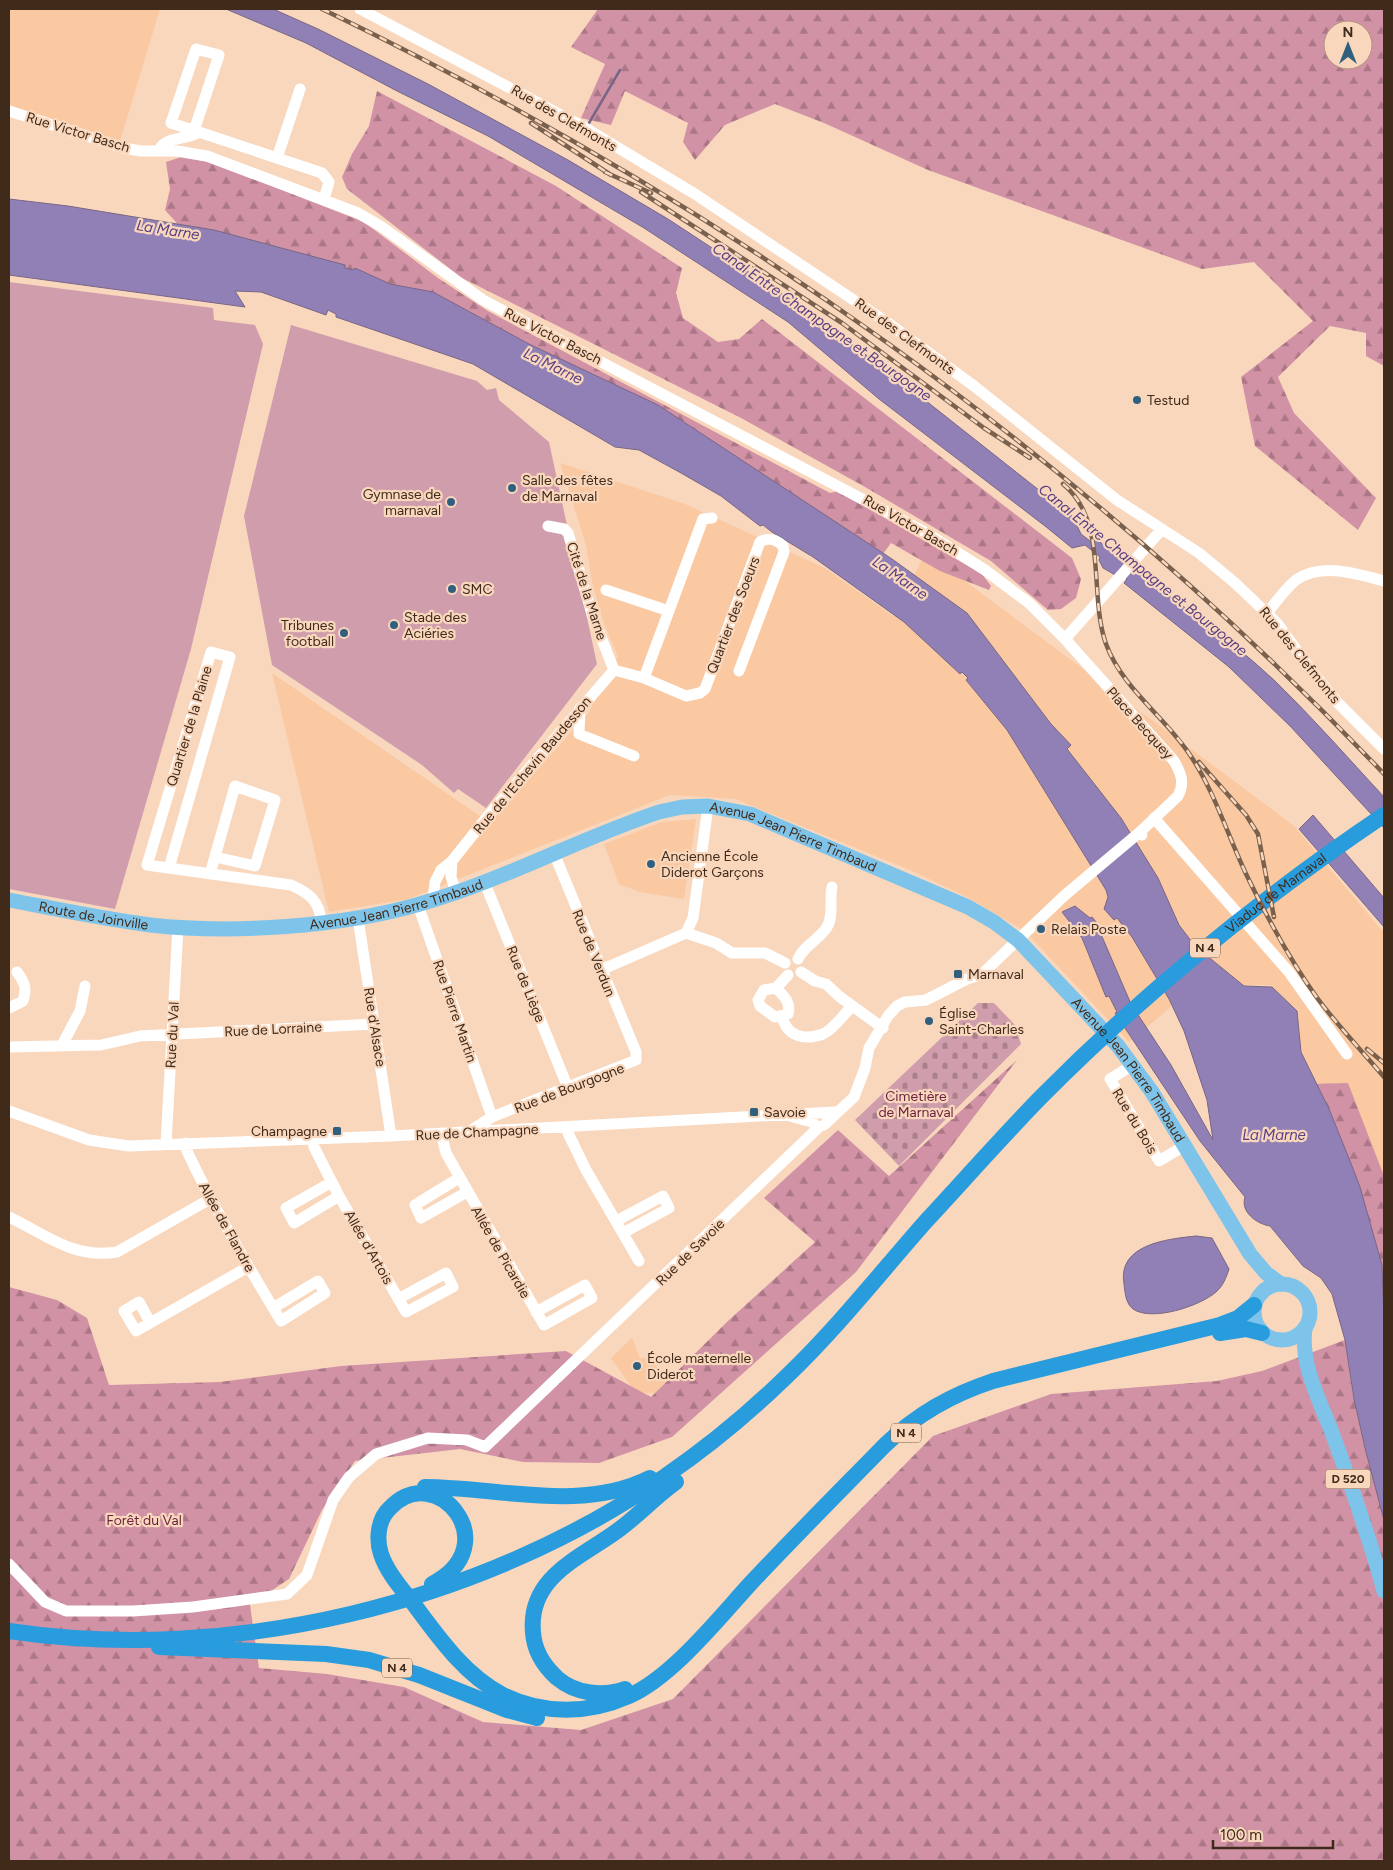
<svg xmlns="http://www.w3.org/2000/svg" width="1393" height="1870" viewBox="0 0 1393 1870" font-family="Figtree,sans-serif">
  <defs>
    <pattern id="forest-firs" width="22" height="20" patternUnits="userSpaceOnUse" patternTransform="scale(1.25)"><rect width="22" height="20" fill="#d192a5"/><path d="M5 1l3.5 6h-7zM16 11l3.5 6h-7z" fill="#ab7786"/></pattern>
    <pattern id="cemetery-stones" width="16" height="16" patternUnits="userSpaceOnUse" patternTransform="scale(1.25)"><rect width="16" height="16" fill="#d09dac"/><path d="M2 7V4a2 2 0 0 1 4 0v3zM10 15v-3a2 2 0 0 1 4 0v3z" fill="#aa808b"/></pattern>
  </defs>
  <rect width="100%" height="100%" fill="#f9d7bd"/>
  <path fill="#fac8a1" d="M9,9H160L120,141L9,105Z
    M560,463L685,504L825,568L893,616L926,552L1293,825L1384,933V1243L1329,1109L1301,1052L1297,1012L1270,985H1247L1172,1006L1129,1042L1025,931L969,898L908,869L735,799L670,795L408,899L329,912L272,673L490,823L589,712L618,657L603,621L592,582L586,545Z
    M696,819L684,899L640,892L619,884L604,844L662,822Z
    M632,1338L640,1358L649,1359L668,1378L656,1393L636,1394L611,1358Z"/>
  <path fill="#d09dac" d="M9,282L213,308L214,320L255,325L263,344L191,649L115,909L9,889Z
    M291,325L477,381L487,390L496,388L499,400L549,442L597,664L486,808L458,789L454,793L422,765L272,665L244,516Z"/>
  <path fill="url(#forest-firs)" fill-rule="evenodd" d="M598,9H1384V366L1366,356V333L1330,326L1278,377L1294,413L1376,498L1358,530L1255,446L1241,377L1313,321L1254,262L1202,269L928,170L824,123L775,104L725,125L695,160L683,142L688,123L625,91L611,125L581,118L605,64L571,47ZM1333,30H1363V60H1333Z
    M377,91L556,186L682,268L676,293L683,318L718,342L739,339L762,319L1072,558L1081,579L1076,598L1061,609L1048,610L991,561L865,487L741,418L462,278L347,189L342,177L352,154L369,126Z
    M181,157L213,163L364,222L438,278L488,311L830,493L838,491L982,574L991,586L989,590L940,571L891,543L880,558L740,466L183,230L165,210L170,189L166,162Z
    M1017,1060L856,1272L672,1437L599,1463L523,1462L460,1449L355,1461L322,1510L289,1579L250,1605L259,1668L327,1674L404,1687L483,1722L581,1730L673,1699L933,1436L1051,1394L1217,1381L1262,1371L1345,1340L1353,1395L1384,1519V1861H9V1287L57,1300L87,1318L109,1385L220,1382L341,1366L566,1351L651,1397L728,1321L815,1242L764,1198L838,1130L889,1176Z
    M1348,1083L1384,1176V1297L1314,1084Z"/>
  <path fill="url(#cemetery-stones)" d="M978,1003H994L1015,1025L1021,1044L899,1166L855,1120Z"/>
  <path fill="#9180b5" stroke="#796686" d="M226,9H273L318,29L428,84L568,160L668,219L808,311L911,389L1073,517L1081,534L1094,544V537C1152,587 1219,628 1275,681C1313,718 1348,758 1384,797V828L1291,727L1229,667L1124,583L1127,579L1120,573L1117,576L1103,568L1099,560L1100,557L1085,545L1072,548L1045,526L879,399L788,322L644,228L488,136L397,91L306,43Z
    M9,199L68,206L214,230L345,265V268L353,270L355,268L390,284L433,292L529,344L658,405L892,559L967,613L1051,724L1071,745L1067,749L1121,818L1158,878L1179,925L1195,946L1244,986L1272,987L1297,1011L1301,1052L1329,1109L1350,1161L1360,1187L1382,1265L1384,1318V1520L1366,1452L1354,1399L1345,1340L1332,1294L1321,1278L1303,1266L1270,1226C1257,1224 1240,1212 1245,1197L1200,1141L1115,1013L1117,1012L1109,996L1106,997L1082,938L1062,912L1075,906L1090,918L1092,917L1102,929L1100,932L1131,1004L1171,1065L1213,1140L1207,1100L1184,1031L1169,999L1132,937L1117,918L1114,920L1104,909L1108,897L1106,890L1007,730L966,680L968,678L962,672L960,674L904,622L813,557L772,532L763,525L760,526L721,496L681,473L639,450L615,447L473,364L336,317V314L328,310L326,315L261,292L235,291L245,307L9,275Z
    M1313,815L1384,898V927L1299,829Z
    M1196,1236L1212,1238L1229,1269C1226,1278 1223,1286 1216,1292C1200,1306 1152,1322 1133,1309C1126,1304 1125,1293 1124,1284C1117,1244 1168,1239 1196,1236Z"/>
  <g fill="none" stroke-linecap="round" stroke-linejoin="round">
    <path stroke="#796686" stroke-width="2.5" d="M589,123L620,70"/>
    <path stroke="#fff" stroke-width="11" d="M360,9L582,126L695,194L888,323L974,386L1117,500L1199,553L1235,583L1277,623L1311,670L1338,703L1384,749
      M9,111L124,148L141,151H177L207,156L358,213L382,227L483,300L925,532L985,570L1029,603L1065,639L1174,761C1181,773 1185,783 1178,796L1140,832L1142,835
      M194,131L219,55L196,49L171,123L199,132
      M159,150C167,135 186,141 199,132L322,173L329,182L324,199
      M277,158L300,89
      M548,526L564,529L568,533L592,614L614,670
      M606,590L669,611
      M1267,613C1276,602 1285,589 1296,580C1322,562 1357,574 1384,581
      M1065,639L1162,529
      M614,670L644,678L686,696L700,693L705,689L760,542C768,537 777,540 783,546L784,552L739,671
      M644,678L703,519L712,518
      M580,708L579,734L634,756
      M1154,818L1289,972L1347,1054
      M452,861L451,877L456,892
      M169,868L230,657L211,652L147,865L291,885C309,893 320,901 321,922
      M210,874L235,786L275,800L255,866L215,857
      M484,881L568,1088
      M433,900L435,882L441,870L452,861L487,817L614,670
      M418,905L492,1117
      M358,918L391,1136
      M686,933L693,918L708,806
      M798,959C804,945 819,940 827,927C834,916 829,899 832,887
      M601,970L686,933L716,943L732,953H765L785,963
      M801,972L815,981L826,984L840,997L883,1028
      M776,988C784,996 791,1002 788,1014L775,1017L760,1006L758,1000L764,990L776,988L788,975
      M9,1008L23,1001C27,988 25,983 17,972
      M782,1016C786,1036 804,1041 823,1034C834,1029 844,1014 852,1006
      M62,1045L80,1011L85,986
      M9,1047L101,1045L140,1036L374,1024
      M1133,1065L1110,1079L1159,1161L1184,1146
      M9,1111L89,1140L129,1146L391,1136L835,1112
      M793,1117L812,1122L817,1127L824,1125L854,1097L865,1068L869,1048L888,1016L897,1006L905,1002L926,1000L967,979L981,975L1065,895L1140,832
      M568,1127V1133L586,1170L639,1261
      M470,1131L492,1117L636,1060V1052L554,853
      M441,1133L446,1153L544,1325L592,1298L585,1285L536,1312
      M313,1139L314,1147L339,1196L294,1223L286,1208L332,1182
      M186,1143L187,1151C214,1209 247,1265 281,1321L325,1293L318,1281L273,1308
      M166,1144L178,927
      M459,1178L415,1205L421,1218L467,1192
      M339,1196L406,1312L453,1287L446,1273L398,1299
      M9,1217C47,1235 73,1259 117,1252L210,1199
      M616,1221L663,1196L669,1208L623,1233
      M150,1322L139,1302L124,1311L136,1331L248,1267
      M9,1564L45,1602L66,1611H133L193,1607L287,1594L307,1575L333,1500L349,1477L376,1454L428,1438L467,1440L485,1447L819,1127"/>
    <g stroke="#7ec4ea" stroke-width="15">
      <path id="s1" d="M9,900C56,909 103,919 150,925C231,934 341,927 420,904C502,881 578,839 659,812L682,807L708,806L750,814L968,907L994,922L1018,940L1118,1046L1152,1092L1250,1254L1266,1273L1281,1284"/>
      <circle cx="1282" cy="1312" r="28"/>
      <path d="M1305,1328C1300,1367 1321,1402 1334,1438C1352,1488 1370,1539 1384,1591"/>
    </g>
    <g stroke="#289cdc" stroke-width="16">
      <path d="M1220,1333L1246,1329L1262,1333"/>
      <path d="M425,1487C498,1487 580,1513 650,1478"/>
      <path d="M432,1584C508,1545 436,1459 390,1508C378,1519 376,1539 381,1554C386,1570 399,1586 410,1599C436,1634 463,1674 503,1695C543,1715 589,1714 629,1696C672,1677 718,1619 750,1584C794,1537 840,1491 885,1445C917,1414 951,1395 993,1381L1220,1325L1238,1318L1254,1305"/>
      <path id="s2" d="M9,1631C230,1664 480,1604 664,1477C708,1447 749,1413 787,1376C838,1327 881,1272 927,1220C965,1179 1002,1137 1041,1097C1146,991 1261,898 1384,815"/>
      <path d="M159,1647L326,1654L369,1660L419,1675L507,1710L537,1718"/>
      <path d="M625,1689C603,1697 576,1694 557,1678C544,1666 534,1651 533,1632C528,1577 580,1558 617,1531C638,1516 655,1497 676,1482"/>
    </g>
    <defs>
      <path id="rail" d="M322,9C719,200 1081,455 1384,774
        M531,123L611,175
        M605,172L651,193
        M641,192L842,323L984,428L1030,458
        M1063,484C1109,522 1088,593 1106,644C1123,690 1167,718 1192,758C1216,795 1229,839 1248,878C1268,919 1291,962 1318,999C1338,1026 1362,1051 1384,1077
        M1199,762L1246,815L1258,834L1274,917
        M1367,1049L1384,1063"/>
    </defs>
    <use href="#rail" stroke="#7a614d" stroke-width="4.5"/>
    <use href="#rail" stroke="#f9d7bd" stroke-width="2.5" stroke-dasharray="8" stroke-linecap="butt"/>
  </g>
  <g fill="#31607f" stroke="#f9d7bd" stroke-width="2">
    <circle cx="1137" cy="400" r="5"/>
    <circle cx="512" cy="488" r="5"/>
    <circle cx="451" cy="502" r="5"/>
    <circle cx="452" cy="589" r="5"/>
    <circle cx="394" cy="625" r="5"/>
    <circle cx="344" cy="633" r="5"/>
    <circle cx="651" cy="864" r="5"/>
    <circle cx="1041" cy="929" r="5"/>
    <rect x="953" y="969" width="10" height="10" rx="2.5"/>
    <circle cx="929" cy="1021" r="5"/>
    <rect x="749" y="1107" width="10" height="10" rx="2.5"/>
    <rect x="332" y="1126" width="10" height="10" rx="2.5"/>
    <circle cx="637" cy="1366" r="5"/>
  </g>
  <g text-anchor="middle" stroke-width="4.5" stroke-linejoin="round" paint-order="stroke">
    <g fill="#f9d7bd" stroke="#785e4a" stroke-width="1">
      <rect x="1190" y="938.5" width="30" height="19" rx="4"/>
      <rect x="891" y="1423.5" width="30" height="19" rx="4"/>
      <rect x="1325.5" y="1469.5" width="45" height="19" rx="4"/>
      <rect x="382" y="1658.5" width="30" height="19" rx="4"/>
    </g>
    <g font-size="12" font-weight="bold" fill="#402a19">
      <text x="1205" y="952">N 4</text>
      <text x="906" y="1437">N 4</text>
      <text x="1348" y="1483">D 520</text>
      <text x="397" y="1672">N 4</text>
    </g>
    <g font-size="14" fill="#402a19" stroke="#f9d7bd">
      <text transform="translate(564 118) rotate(30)" y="5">Rue des Clefmonts</text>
      <text transform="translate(78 132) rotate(17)" y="5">Rue Victor Basch</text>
      <text transform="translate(553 336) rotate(27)" y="5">Rue Victor Basch</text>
      <text transform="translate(905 336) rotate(36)" y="5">Rue des Clefmonts</text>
      <text transform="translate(911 525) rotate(30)" y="5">Rue Victor Basch</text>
      <text transform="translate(587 591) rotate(72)" y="5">Cité de la Marne</text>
      <text transform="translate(733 615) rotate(-69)" y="5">Quartier des Soeurs</text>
      <text transform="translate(1300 655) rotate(51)" y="5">Rue des Clefmonts</text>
      <text transform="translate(1140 723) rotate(48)" y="5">Place Becquey</text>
      <text transform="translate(189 726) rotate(-73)" y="5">Quartier de la Plaine</text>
      <text transform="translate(532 765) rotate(-50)" y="5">Rue de l'Echevin Baudesson</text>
      <text dy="5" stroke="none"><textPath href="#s1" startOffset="812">Avenue Jean Pierre Timbaud</textPath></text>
      <text dy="5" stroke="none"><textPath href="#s2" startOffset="1536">Viaduc de Marnaval</textPath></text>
      <text dy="5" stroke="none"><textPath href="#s1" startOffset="392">Avenue Jean Pierre Timbaud</textPath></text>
      <text dy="5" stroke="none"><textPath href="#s1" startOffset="86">Route de Joinville</textPath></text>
      <text transform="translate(594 953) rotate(68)" y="5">Rue de Verdun</text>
      <text transform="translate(526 984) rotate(68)" y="5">Rue de Liège</text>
      <text transform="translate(455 1011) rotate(71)" y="5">Rue Pierre Martin</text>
      <text transform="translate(375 1027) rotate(81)" y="5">Rue d'Alsace</text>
      <text transform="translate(273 1029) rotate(-3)" y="5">Rue de Lorraine</text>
      <text transform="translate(172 1035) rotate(-87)" y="5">Rue du Val</text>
      <text dy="5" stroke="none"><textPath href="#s1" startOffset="1232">Avenue Jean Pierre Timbaud</textPath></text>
      <text transform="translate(569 1088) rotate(-21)" y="5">Rue de Bourgogne</text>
      <text transform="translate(1135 1121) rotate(59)" y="5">Rue du Bois</text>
      <text transform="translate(477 1132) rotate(-3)" y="5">Rue de Champagne</text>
      <text transform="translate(227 1227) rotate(61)" y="5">Allée de Flandre</text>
      <text transform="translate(369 1247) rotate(60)" y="5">Allée d'Artois</text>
      <text transform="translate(501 1252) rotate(60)" y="5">Allée de Picardie</text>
      <text transform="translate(690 1252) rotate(-44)" y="5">Rue de Savoie</text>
    </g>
    <g font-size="14" fill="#402a19" stroke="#f9d7bd" text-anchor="start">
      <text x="1147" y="405">Testud</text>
      <text x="522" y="485">Salle des fêtes<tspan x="522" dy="16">de Marnaval</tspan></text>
      <text x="441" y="499" text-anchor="end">Gymnase de<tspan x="441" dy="16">marnaval</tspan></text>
      <text x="462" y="594">SMC</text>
      <text x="404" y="622">Stade des<tspan x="404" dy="16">Aciéries</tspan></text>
      <text x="334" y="630" text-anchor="end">Tribunes<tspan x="334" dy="16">football</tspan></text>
      <text x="661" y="861">Ancienne École<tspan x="661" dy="16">Diderot Garçons</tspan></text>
      <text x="1051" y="934">Relais Poste</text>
      <text x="968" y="979">Marnaval</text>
      <text x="939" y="1018">Église<tspan x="939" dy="16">Saint-Charles</tspan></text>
      <text x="764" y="1117">Savoie</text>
      <text x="327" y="1136" text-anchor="end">Champagne</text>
      <text x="647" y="1363">École maternelle<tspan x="647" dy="16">Diderot</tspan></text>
    </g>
    <g font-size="14" fill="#6a1f3e" stroke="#f9d7bd">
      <text x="916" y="1101">Cimetière<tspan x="916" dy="16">de Marnaval</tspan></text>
      <text x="144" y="1525">Forêt du Val</text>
    </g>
    <g font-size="15" font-style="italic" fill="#583e82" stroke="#f9d7bd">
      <text transform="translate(168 230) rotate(9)" y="5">La Marne</text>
      <text transform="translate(822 322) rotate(35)" y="5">Canal Entre Champagne et Bourgogne</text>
      <text transform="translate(553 366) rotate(26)" y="5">La Marne</text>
      <text transform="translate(1143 570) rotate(39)" y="5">Canal Entre Champagne et Bourgogne</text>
      <text transform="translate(900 578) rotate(35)" y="5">La Marne</text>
      <text x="1274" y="1140">La Marne</text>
    </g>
  </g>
  <rect width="1393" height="1870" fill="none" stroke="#402a19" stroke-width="20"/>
  <g transform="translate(1348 45)"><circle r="24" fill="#f9d7bd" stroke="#af927b"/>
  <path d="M0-4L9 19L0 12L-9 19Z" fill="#31607f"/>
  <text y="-8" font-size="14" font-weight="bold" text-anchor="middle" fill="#402a19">N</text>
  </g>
  <path d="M1213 1840v8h120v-8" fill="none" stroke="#402a19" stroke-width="2.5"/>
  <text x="1220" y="1840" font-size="15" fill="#402a19" stroke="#f9d7bd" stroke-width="4" paint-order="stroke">100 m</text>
</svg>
